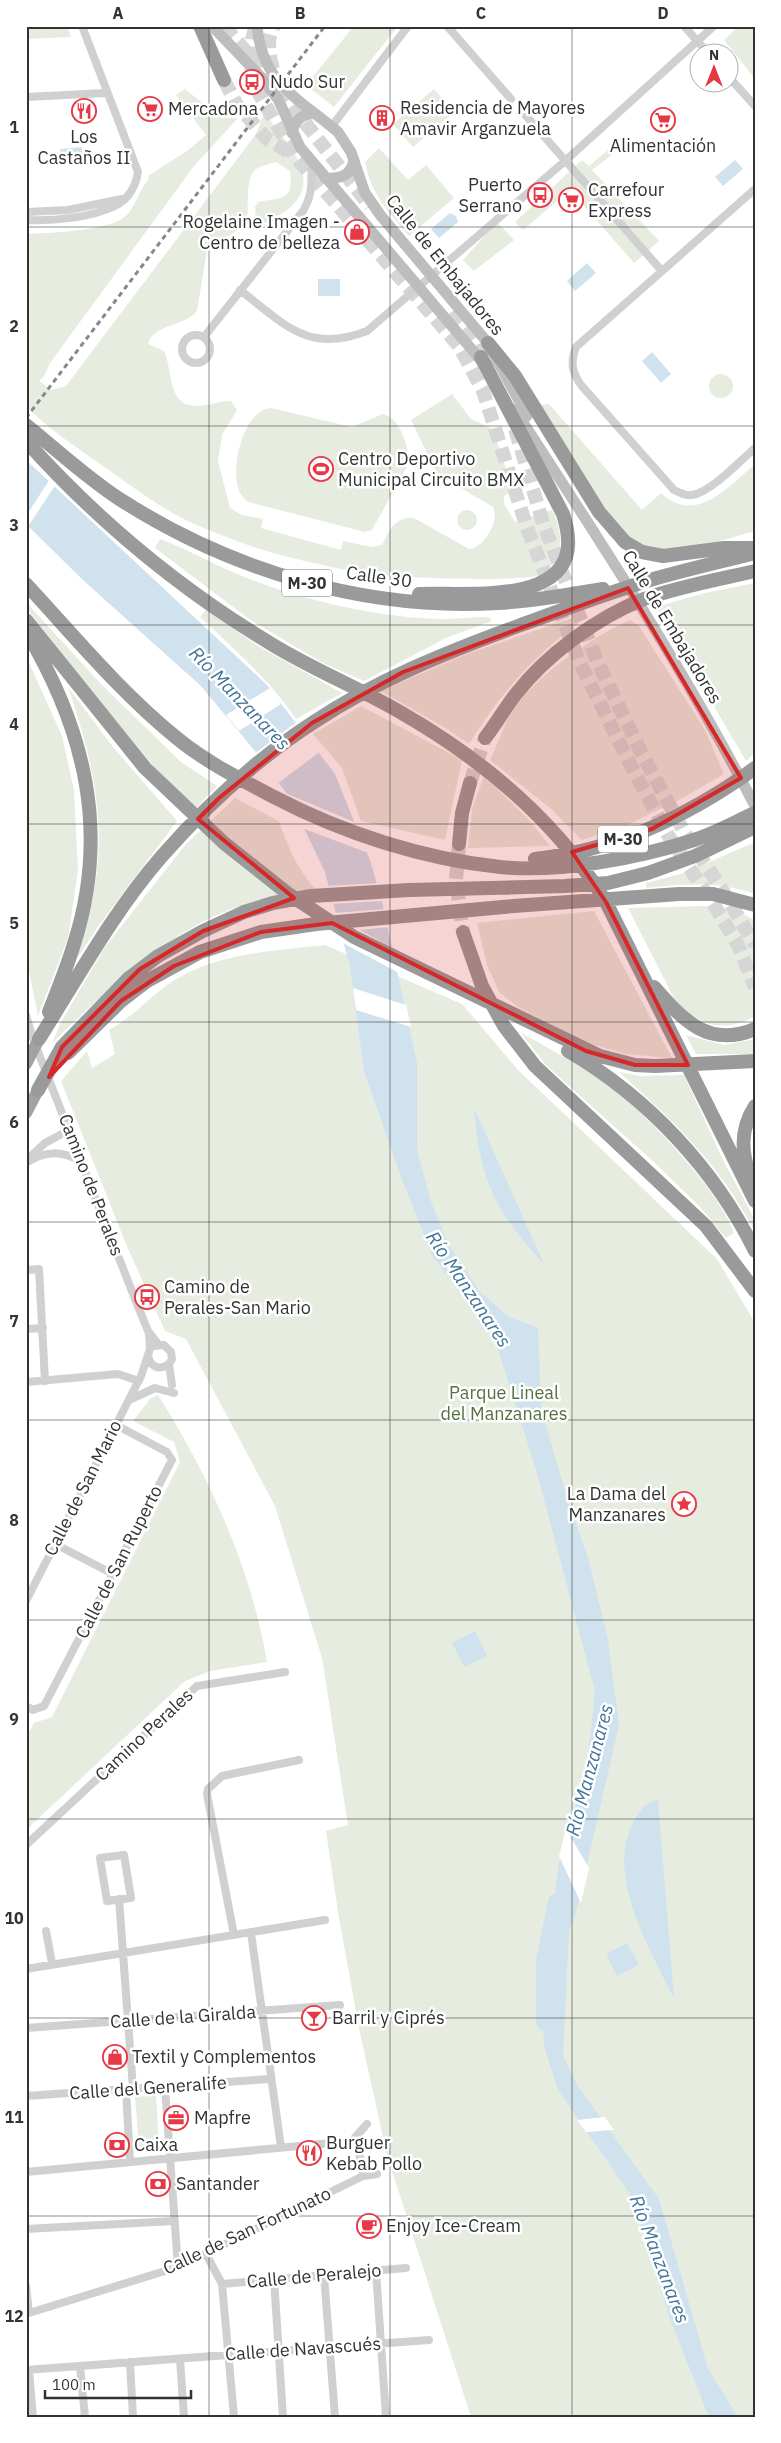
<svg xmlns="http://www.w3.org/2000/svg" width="781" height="2443" viewBox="0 0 781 2443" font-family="'IBM Plex Sans',sans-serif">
  <rect width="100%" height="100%" fill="#fff"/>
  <path fill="#e6ecdf" d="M26,26H67L71,37L26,39Z
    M354,26H398L334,107L306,85Z
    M739,26H755V79L724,40Z
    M185,89L221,118H238L194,166L50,363L44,376L39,381L51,390L66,386L256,134L264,113C300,157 333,194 260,225L256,224L255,207L258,202C280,198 294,202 290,171L276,162C269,164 259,166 254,171C245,180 249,211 247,224L228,236L208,244L197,311C186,326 153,324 148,344L164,351C173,370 167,406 196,406C208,406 219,401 231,401L237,410L222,435L218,461L230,508L242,515L263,519L261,528L341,550L343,541L371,547L382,545C390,530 395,516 414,518L469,549C484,548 500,521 493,507L437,474L411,420L452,394L471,419L493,429L513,491L504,496V504L515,522L552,510C564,532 565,561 539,575C526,582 398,578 377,575C346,571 312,563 281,555C254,548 225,537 199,526C163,511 132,486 100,464C75,446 48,429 26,406V234C48,233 106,231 123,218C136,209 138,190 149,179L148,176L187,151L206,135L176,95Z
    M434,89L454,112L413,147L393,124Z
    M379,148L408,180L426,165L454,198L409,236C388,210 372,197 365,162Z
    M608,150L613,154L592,170L659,241L634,263L570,190L523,230L515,222L582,160L589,166Z
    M497,222L514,240L474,271L463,260Z
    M709 386a12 12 0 1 1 24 0a12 12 0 1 1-24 0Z
    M549,404L642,510L661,493C696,526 729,486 755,464V531C728,538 692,552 665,551C655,551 641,548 633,541C599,512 564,444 540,405Z
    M271,408L352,427L383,414C400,418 409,447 409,463L372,530L365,532L248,502C246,500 242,496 240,493C229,470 243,410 271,408Z
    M457 520a10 10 0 1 1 20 0a10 10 0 1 1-20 0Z
    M160,539C190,550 217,567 247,578C306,601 377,617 440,619C456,619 473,617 489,617L492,621L448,637L364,681L323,663L249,619L155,548Z
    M755,583V753L746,761L656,607L705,593Z
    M26,602L100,683L181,762L217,786L197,807L165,780L92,692L26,607Z
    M206,610L258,646L342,693L296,719C270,680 234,649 200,617Z
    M584,614L586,617C534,655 503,690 469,744L447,729L381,691L464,655Z
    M630,620L639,626L705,730L724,774L679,800L627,825L582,840L550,808L490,760C496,747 501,734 507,721C528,680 588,639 630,620Z
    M26,656L62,736L74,790L78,870L68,938L38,1016L26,956Z
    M68,687L113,747L177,821L97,928L78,957L76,956C113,858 101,783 68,687Z
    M361,706L462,760L445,840L361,821L342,768L313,734Z
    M484,776L530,821L550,846L468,848L472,809Z
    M235,798L279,821C288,847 297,869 316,890C299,893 281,895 264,899C178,919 114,984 52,1043L61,1022L105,947L186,844Z
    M755,842V894C719,881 684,884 646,888V883L684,873Z
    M703,906L733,909L755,920V1016C728,1032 703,1027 679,1008L628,908Z
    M594,911L672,1058L625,1054L582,1041L518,1007L499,992L487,965L477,923Z
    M325,945L462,1004L518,1070L717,1259L755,1323V2417H471L387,2155L360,2033L339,1918L326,1831L348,1825L322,1658L275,1506L186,1339L165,1331L126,1244L61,1081L87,1051L92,1068L115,1054L109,1030C131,1018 147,1000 167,985C212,953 273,951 325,945Z
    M520,1032C550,1049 581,1066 609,1086C645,1112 720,1191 734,1233L726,1238L700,1207L657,1165L546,1065Z
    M686,1035L724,1045L755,1039V1054H696Z
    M619,1072L641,1076L684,1075L722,1158L755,1220V1232C719,1163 675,1123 619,1072Z
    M158,1395C209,1476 251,1567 267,1662L210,1671L185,1681L26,1830V1737L34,1723L52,1717L180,1462L174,1442L133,1421L150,1399Z
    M156,2095L159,2145L139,2147L135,2097Z"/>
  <path fill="#cfe2ee" d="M82,147V160L61,161L60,149Z
    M735,160L743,169L723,186L715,177Z
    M450,213L456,216L458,222L439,238L431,229Z
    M587,263L596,273L575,291L567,281Z
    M318,279H340V296H318Z
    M652,352L671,374L661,383L642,361Z
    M26,460L267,685L335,774L371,863L383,906L417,1063V1149L430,1199L447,1242L479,1291L509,1317L538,1328L541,1408L567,1498L589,1561L608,1640L619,1725L576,1912L569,1930L563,2056L577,2085L659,2199L708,2369L738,2417H709L670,2319L651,2250L630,2194L558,2090L544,2046L543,2013L558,1867L587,1767L595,1691L537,1473L496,1343L480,1315L433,1257L401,1177L364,1071L350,967L325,872L288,795L254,750L201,686L84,581L26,524Z
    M474,1108L544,1264C495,1211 480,1181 474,1108Z
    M475,1631L487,1656L464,1667L452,1643Z
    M658,1800L674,1999C650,1948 603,1874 635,1819C640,1810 648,1801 658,1800Z
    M627,1943L639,1965L617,1976L606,1954Z"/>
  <path fill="#fff" d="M50,479L56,484L27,528L26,516Z
    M270,688L281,704L239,731L226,715Z
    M298,721L321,751L277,784L254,754Z
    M283,792L359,824L371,854L302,828Z
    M380,883L385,901L331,904L326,886Z
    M387,909L390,927L360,930L394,949L399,973L341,942L333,913Z
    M353,988L406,1005L411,1027L356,1010Z
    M566,1829L589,1868L581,1903L559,1856Z
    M605,2117L614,2130L586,2132L577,2120Z"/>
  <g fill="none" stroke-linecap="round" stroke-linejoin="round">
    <path stroke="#cfe2ee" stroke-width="18" d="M545,2022V1961L557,1902"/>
    <path stroke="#d6d6d6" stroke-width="14" stroke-dasharray="14 7" stroke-linecap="butt" d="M224,26L285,97L370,206
      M256,26L252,39L250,60L254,85L294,155L459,346L483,391L526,525L579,661L630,764L668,835L714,905L738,945L755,987
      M273,69C269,54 266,40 274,26
      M224,80L237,105L267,139L294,155
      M454,310L476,338L491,367
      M515,429L543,523L597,661L642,754L683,830L728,899L755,945
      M470,783L485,738
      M459,844L456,880L463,932"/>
    <path stroke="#d0d0d0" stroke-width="8" d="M447,26L511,99
      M684,26L707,52
      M728,76L755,106
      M26,97L106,93
      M521,110L661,270
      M332,126L408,26
      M755,189L576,347C570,363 572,372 581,385L674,490C680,493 686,496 692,495C710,493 741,460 755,448
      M26,212L68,210L122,199
      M26,220C54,221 90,218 115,206C128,200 136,186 138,172L82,26
      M240,290C284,324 308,354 367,331L565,161L714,26
      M182 349a14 14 0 1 1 28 0a14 14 0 1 1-28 0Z
      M204,337L303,211C313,195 312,179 311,160
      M26,1015L33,1039L137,1304L148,1331L158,1344
      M29,1158L45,1143L69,1130
      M26,1163C46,1150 61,1151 81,1161
      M26,1270L39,1269L45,1381
      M26,1329L43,1328
      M154,1346L164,1345L171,1352L172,1359L169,1364L172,1385
      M148,1355C150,1367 159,1371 169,1364
      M26,1382L118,1374L139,1381
      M129,1400L155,1388L174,1393
      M55,1544L113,1574
      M26,1601L141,1376L150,1349L149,1333
      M26,1706L33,1710L44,1706L172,1460L167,1452L116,1425
      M26,1845L197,1686L285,1672
      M124,1855L131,1898L107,1901L100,1858Z
      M119,1899L133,2089
      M46,1931L52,1963
      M251,1933L281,2147
      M234,1935L207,1794L208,1789L222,1776L299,1760
      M26,1969L325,1920
      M26,2028L340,2005
      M165,2088L178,2267
      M126,2090L130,2162
      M26,2096L270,2079
      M26,2172L352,2141
      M363,2176L359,2152L352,2141L367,2124
      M26,2229L174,2221
      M206,2254L222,2284L234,2417
      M376,2271L386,2417
      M324,2275L335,2417
      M274,2279L283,2417
      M222,2284L406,2268
      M26,2286L29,2313L178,2267L363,2176L377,2174
      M180,2359L184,2417
      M130,2362L133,2417
      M80,2366L85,2417
      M26,2370L429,2340
      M29,2370L33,2417"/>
    <path stroke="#bdbdbd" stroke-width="11" d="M212,26L259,75L278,99L300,147L485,365
      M257,26C262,83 298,98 338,132L351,152L365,193L381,216L488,343L527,416
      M292,133C294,121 302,114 314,113
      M325,178C340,179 351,176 354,160
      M515,410C599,539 684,669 755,806"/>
    <path stroke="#a2a2a2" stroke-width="12" d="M26,1064L39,1039
      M26,1113L38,1090"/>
    <path stroke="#9a9a9a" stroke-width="14" d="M200,26L224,80
      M488,343L515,376L599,512L625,542L642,552L663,556L724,548H755
      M26,425C57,450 88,479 121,500C232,571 366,611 498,603C533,601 568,595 603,589
      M26,441C97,520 181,590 273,645C314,670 359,688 400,712C482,759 557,821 606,902L755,1201
      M26,584C75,637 122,694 178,739C206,762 242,780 274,797C343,833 423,859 500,867C559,873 638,858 694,840C715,833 735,822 755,813
      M419,594C476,592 594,608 563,514L481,357
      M26,620L145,768L224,843L287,893L354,937L600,1056L635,1065L655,1066L755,1061
      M26,631C85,730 110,832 74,944C67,967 58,989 49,1012
      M485,738C496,724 505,708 516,694C546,655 598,617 644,599C677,587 720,579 755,571
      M459,844L462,813L470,783
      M535,859C617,850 689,816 755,768
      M463,932L482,986L504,1026L535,1066L706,1226L755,1291
      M654,987C682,1019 708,1049 755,1029
      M39,1039C78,977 114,911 162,856C206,806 258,758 314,722C377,680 447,652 518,626C562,610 605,594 650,580C684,570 720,562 755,553
      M568,1051C647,1097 715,1169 755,1251
      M68,1053L121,1001L147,981L200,952L261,932L316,924L514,906L679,894H713L755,905
      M38,1090L62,1047L129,978L158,956L203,931L244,912L273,903L311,896L409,890L565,886L608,883L648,873L695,856L755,827
      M750,1176C741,1152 740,1129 755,1106"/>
    <path stroke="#888" stroke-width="3" stroke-dasharray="5 4" stroke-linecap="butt" d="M26,418L325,26"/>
  </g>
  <path fill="#d62828" fill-opacity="0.2" stroke="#d62828" stroke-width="4" stroke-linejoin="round" d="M628,588L741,778L652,829L572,852L606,902L688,1065H635L586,1051L332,923L261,932L174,966L121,1001L49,1077L62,1047L140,969L203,931L294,898L198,819L219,798L312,723L403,672Z"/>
  <path fill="none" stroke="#333" stroke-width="1" stroke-opacity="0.55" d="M209,26V2417M390,26V2417M572,26V2417M26,227H755M26,426H755M26,625H755M26,824H755M26,1022H755M26,1222H755M26,1420H755M26,1620H755M26,1819H755M26,2018H755M26,2216H755"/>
  <defs>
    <symbol id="bus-ring" viewBox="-11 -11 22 22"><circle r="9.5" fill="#fff" stroke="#e63946" stroke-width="1.5"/><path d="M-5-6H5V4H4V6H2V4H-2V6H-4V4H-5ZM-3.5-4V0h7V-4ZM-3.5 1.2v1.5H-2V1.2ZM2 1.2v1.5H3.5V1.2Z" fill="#e63946"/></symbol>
    <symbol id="supermarket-ring" viewBox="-11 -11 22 22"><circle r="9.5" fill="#fff" stroke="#e63946" stroke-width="1.5"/><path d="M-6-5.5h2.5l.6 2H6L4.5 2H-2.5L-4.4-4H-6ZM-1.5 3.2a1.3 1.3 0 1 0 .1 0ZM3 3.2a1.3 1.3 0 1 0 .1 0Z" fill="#e63946"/></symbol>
    <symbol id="restaurant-ring" viewBox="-11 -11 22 22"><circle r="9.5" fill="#fff" stroke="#e63946" stroke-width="1.5"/><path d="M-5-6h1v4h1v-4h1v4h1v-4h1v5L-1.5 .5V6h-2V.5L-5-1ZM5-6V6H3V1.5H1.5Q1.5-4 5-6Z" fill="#e63946"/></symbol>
    <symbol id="building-ring" viewBox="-11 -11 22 22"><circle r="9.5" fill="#fff" stroke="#e63946" stroke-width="1.5"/><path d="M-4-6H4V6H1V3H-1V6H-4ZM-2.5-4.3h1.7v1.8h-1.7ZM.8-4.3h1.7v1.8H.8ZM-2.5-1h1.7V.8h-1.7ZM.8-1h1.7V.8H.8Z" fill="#e63946"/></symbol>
    <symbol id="shop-ring" viewBox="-11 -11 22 22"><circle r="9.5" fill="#fff" stroke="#e63946" stroke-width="1.5"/><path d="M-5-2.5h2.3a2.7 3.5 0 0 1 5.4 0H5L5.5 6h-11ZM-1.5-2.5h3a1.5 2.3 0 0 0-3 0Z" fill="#e63946"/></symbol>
    <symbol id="stadium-ring" viewBox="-11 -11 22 22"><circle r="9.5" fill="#fff" stroke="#e63946" stroke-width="1.5"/><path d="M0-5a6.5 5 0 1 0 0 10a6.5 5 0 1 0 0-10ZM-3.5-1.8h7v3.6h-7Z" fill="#e63946"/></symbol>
    <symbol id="sight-ring" viewBox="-11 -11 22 22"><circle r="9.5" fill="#fff" stroke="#e63946" stroke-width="1.5"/><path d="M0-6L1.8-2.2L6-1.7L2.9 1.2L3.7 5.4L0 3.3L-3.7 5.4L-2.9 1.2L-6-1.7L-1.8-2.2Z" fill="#e63946"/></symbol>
    <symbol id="bar-ring" viewBox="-11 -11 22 22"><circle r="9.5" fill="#fff" stroke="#e63946" stroke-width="1.5"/><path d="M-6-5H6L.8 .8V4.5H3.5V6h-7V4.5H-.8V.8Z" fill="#e63946"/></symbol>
    <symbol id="office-ring" viewBox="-11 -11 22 22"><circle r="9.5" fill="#fff" stroke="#e63946" stroke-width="1.5"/><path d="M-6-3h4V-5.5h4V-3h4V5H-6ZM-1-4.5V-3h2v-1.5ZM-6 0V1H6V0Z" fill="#e63946"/></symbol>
    <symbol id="bank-ring" viewBox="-11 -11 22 22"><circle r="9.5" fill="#fff" stroke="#e63946" stroke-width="1.5"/><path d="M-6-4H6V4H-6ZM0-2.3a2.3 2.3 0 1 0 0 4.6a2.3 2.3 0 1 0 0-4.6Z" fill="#e63946"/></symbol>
    <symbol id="cafe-ring" viewBox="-11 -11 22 22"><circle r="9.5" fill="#fff" stroke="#e63946" stroke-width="1.5"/><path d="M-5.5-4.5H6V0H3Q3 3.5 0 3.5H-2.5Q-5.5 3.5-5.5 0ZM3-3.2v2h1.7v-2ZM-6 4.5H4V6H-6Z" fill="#e63946"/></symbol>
  </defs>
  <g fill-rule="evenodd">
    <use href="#bus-ring" x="238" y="68" width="28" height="28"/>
    <use href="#supermarket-ring" x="136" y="95" width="28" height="28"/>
    <use href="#restaurant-ring" x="70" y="97" width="28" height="28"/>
    <use href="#building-ring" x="368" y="104" width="28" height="28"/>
    <use href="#supermarket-ring" x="649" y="106" width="28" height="28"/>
    <use href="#bus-ring" x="526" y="181" width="28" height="28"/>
    <use href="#supermarket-ring" x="557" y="186" width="28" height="28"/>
    <use href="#shop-ring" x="343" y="218" width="28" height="28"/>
    <use href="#stadium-ring" x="307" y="455" width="28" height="28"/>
    <use href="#bus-ring" x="133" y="1283" width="28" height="28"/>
    <use href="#sight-ring" x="670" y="1490" width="28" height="28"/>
    <use href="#bar-ring" x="300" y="2004" width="28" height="28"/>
    <use href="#shop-ring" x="101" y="2043" width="28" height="28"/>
    <use href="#office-ring" x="162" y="2104" width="28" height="28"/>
    <use href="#bank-ring" x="103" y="2131" width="28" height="28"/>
    <use href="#restaurant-ring" x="295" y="2139" width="28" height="28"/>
    <use href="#bank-ring" x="144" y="2170" width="28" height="28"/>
    <use href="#cafe-ring" x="355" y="2212" width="28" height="28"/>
  </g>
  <g text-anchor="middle" stroke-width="5" stroke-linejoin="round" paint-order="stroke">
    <g fill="#fff" stroke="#707070" stroke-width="1">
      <rect x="282" y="569.5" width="50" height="27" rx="4"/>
      <rect x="598" y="825.5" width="50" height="27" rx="4"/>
    </g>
    <g font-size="16" font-weight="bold" fill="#333">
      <text x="307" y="589">M-30</text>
      <text x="623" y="845">M-30</text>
    </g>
    <g font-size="18" fill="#333" stroke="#fff" text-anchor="start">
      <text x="270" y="88">Nudo Sur</text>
      <text x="400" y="114">Residencia de Mayores<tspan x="400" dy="21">Amavir Arganzuela</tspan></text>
      <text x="168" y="115">Mercadona</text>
      <text x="84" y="143" text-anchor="middle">Los<tspan x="84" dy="21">Castaños II</tspan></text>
      <text x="663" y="152" text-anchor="middle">Alimentación</text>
      <text x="522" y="191" text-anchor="end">Puerto<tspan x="522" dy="21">Serrano</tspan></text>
      <text x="588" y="196">Carrefour<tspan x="588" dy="21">Express</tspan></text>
      <text x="340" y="228" text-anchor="end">Rogelaine Imagen -<tspan x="340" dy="21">Centro de belleza</tspan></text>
      <text x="338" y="465">Centro Deportivo<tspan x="338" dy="21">Municipal Circuito BMX</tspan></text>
      <text x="164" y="1293">Camino de<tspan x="164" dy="21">Perales-San Mario</tspan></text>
      <text x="666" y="1500" text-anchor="end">La Dama del<tspan x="666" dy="21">Manzanares</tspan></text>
      <text x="332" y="2024">Barril y Ciprés</text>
      <text x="132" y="2063">Textil y Complementos</text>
      <text x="194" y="2124">Mapfre</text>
      <text x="326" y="2149">Burguer<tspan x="326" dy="21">Kebab Pollo</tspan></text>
      <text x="134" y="2151">Caixa</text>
      <text x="176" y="2190">Santander</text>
      <text x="386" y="2232">Enjoy Ice-Cream</text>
    </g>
    <g font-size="18" fill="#333" stroke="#fff">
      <text transform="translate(445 265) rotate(51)" y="6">Calle de Embajadores</text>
      <text transform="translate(379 577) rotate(8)" y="6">Calle 30</text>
      <text transform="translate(672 627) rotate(59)" y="6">Calle de Embajadores</text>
      <text transform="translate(91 1185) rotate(69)" y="6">Camino de Perales</text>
      <text transform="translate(83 1488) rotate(-63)" y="6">Calle de San Mario</text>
      <text transform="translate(119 1562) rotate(-63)" y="6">Calle de San Ruperto</text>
      <text transform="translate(144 1735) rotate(-43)" y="6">Camino Perales</text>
      <text transform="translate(183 2017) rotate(-4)" y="6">Calle de la Giralda</text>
      <text transform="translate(148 2088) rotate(-4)" y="6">Calle del Generalife</text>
      <text transform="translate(247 2231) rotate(-25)" y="6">Calle de San Fortunato</text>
      <text transform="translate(314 2276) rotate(-5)" y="6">Calle de Peralejo</text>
      <text transform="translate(303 2349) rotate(-4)" y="6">Calle de Navascués</text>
    </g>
    <g font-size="18" fill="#56703f" stroke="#fff">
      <text x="504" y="1399">Parque Lineal<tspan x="504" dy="21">del Manzanares</tspan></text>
    </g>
    <g font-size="19" font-style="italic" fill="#3f7597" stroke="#fff">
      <text transform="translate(240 698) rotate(46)" y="7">Río Manzanares</text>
      <text transform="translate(469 1289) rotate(56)" y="7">Río Manzanares</text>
      <text transform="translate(589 1770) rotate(-75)" y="7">Río Manzanares</text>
      <text transform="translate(660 2259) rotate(69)" y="7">Río Manzanares</text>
    </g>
  </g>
  <rect width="781" height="2443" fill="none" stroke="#ffffff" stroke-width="55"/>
  <g transform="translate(714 68)"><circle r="24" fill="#ffffff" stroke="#adadad"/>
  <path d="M0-4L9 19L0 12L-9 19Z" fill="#e63946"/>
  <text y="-8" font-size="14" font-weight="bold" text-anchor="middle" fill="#333333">N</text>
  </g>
  <path d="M45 2390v8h146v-8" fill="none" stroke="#333333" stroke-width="2.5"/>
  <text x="52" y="2390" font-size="15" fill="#333333" stroke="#ffffff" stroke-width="4" paint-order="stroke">100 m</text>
  <rect x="28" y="28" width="726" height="2388" fill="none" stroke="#333" stroke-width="2"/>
  <g font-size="16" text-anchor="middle" font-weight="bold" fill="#333">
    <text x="118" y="19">A</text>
    <text x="300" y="19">B</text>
    <text x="481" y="19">C</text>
    <text x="663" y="19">D</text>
    <text x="14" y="133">1</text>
    <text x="14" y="332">2</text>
    <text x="14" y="531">3</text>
    <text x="14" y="730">4</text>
    <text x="14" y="929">5</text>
    <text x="14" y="1128">6</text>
    <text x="14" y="1327">7</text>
    <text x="14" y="1526">8</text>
    <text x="14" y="1725">9</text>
    <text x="14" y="1924">10</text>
    <text x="14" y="2123">11</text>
    <text x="14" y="2322">12</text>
  </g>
</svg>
